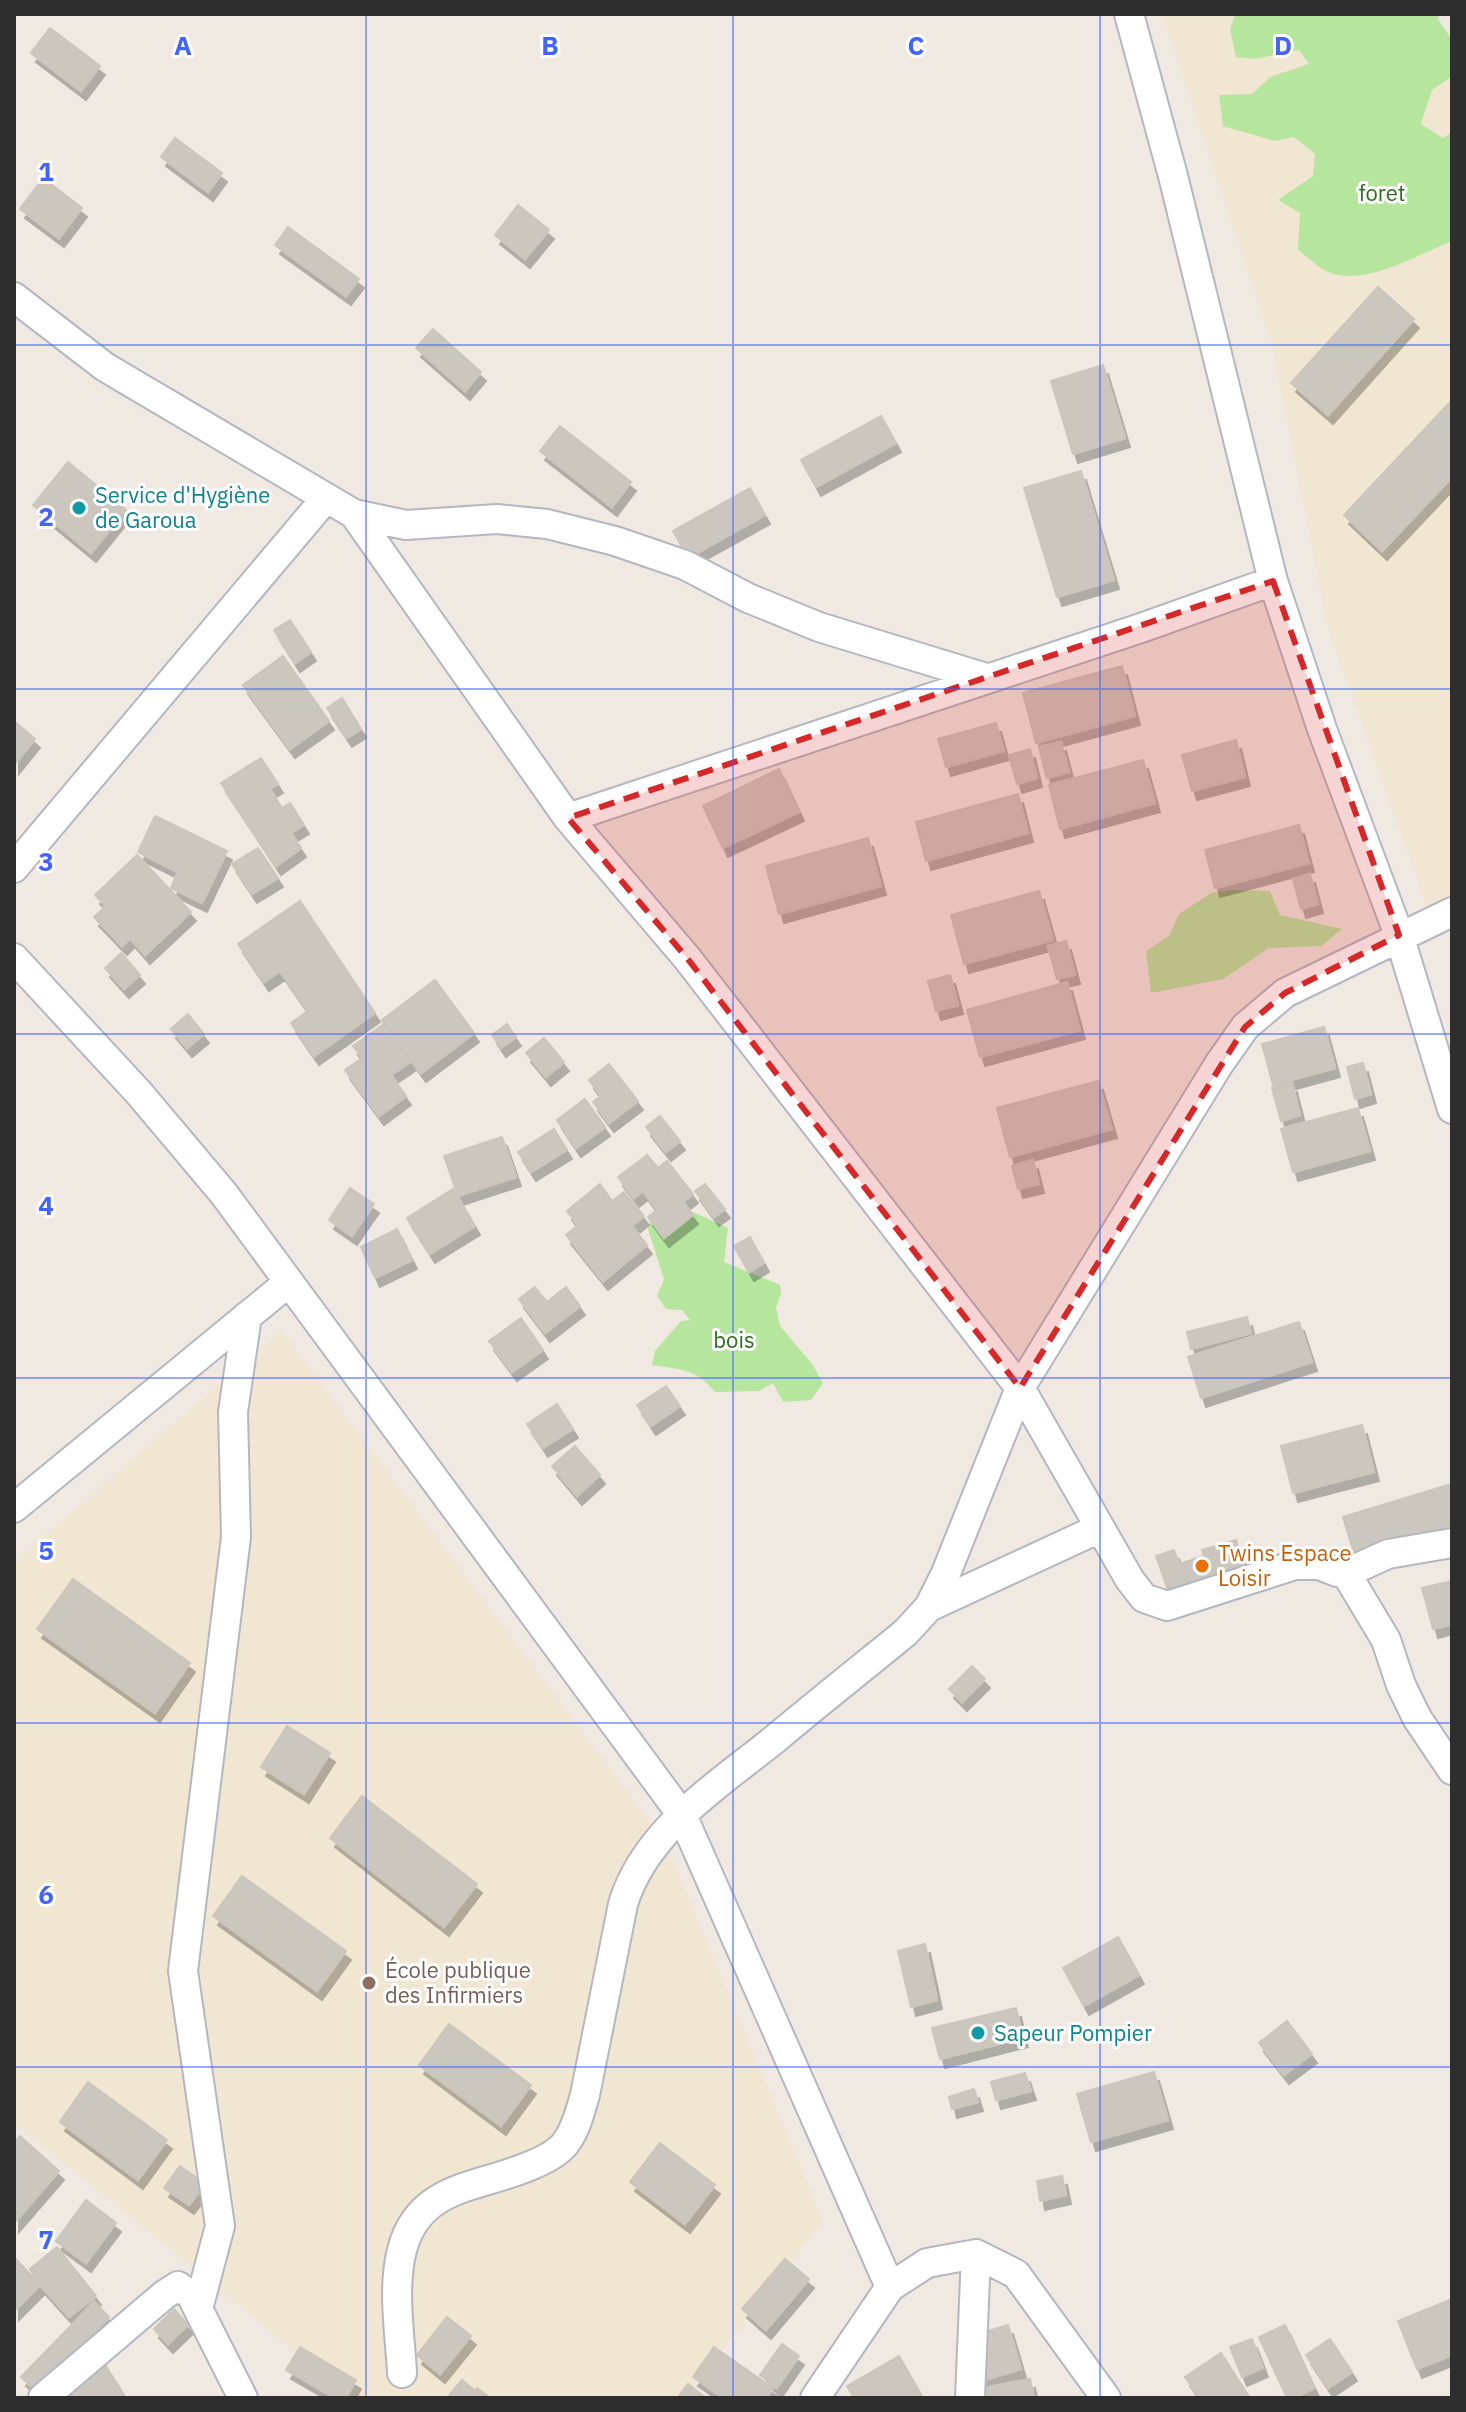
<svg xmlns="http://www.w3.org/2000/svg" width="1466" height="2412" viewBox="0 0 1466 2412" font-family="'IBM Plex Sans',sans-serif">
  <defs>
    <filter id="shadow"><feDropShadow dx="5" dy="9" stdDeviation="0" flood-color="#0004"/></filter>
  </defs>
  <rect width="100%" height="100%" fill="#efe9e1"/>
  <path fill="#f0e6d1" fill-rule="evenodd" d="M1162,14H1235L1230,30L1255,59L1299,50L1309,65L1271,77L1252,94L1219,95L1275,141L1294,137L1316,154L1314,176L1279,201L1300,213L1436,247L1452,241V400L1344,515L1383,551L1452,477V896L1427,907L1327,625L1272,344ZM1378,287L1413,319L1328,415L1292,383Z
    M1452,76V132L1444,138L1421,124L1432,90Z
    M281,1330L665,1842L823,2221L685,2398H349L209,2280L14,2123V1563Z"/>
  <path fill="#b6e59e" d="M1235,14H1440L1438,19L1452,40V76L1432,90L1421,124L1443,138L1452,132V241C1417,255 1365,287 1328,272C1318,268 1307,256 1298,250L1300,213L1278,200L1313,176L1315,154L1294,137L1275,141L1223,126L1219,95L1252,94L1270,77L1309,64L1299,50L1255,59L1236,57L1230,30Z
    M1230,890L1270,891L1280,915L1342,929L1321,946L1269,948L1223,979L1151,993L1146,951L1169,936L1179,914L1211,893Z
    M682,1207L728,1228L724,1262L780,1285L781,1294L776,1307L780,1326L812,1364L823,1383L811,1400L783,1402L773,1383L759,1391L715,1392C697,1369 679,1369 652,1365L655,1351L681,1321L690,1320L682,1310L666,1309L657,1296L664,1279L648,1229L654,1210Z"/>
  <path fill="#cbc7bf" stroke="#cbc5ba" stroke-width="2" filter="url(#shadow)" d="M50,28L100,66L81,91L31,53Z
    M175,138L222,173L208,192L161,157Z
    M43,178L82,208L59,238L20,209Z
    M518,205L549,230L525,259L495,235Z
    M288,227L359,279L346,296L275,245Z
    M1378,287L1414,319L1328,415L1291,383Z
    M433,329L481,372L465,391L416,348Z
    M1103,365L1125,438L1073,454L1051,381Z
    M1452,400V477L1382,551L1344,515Z
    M881,416L896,443L816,487L801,460Z
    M560,426L631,482L612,507L540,451Z
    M68,462L126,510L91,553L33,505Z
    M1081,471L1114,580L1057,597L1024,488Z
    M750,488L765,515L688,558L673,531Z
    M290,620L311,652L295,663L274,630Z
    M283,656L329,721L290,749L243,685Z
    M1122,666L1135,716L1036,743L1023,693Z
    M342,698L361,729L347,738L327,708Z
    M14,721L35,739L14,765Z
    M996,723L1004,751L946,767L938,739Z
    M1236,740L1245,777L1192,791L1182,755Z
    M1061,742L1069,772L1047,778L1039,747Z
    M1030,749L1037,778L1017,784L1009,755Z
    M261,758L278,784L270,789L282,808L290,803L304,825L291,833L301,848L276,866L221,783Z
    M1143,760L1155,803L1060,829L1049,785Z
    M779,769L799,812L723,848L703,806Z
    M1018,794L1028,833L926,861L916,822Z
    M155,816L227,851L202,903L171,888L178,872L138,852Z
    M1299,825L1309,863L1215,888L1205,850Z
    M868,838L881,886L779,914L766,866Z
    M258,848L278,878L252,894L232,864Z
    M137,855L191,912L145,955L130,938L122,946L94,917L106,906L95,895Z
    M1310,874L1318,904L1301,909L1293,879Z
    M1039,891L1053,940L964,964L951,915Z
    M300,901L375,1013L314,1056L291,1023L308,1011L280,971L264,982L238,944Z
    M1066,941L1075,975L1057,979L1048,946Z
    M121,953L140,975L124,989L105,968Z
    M950,975L958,1005L936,1011L928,981Z
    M435,980L474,1033L421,1073L382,1020Z
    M1067,982L1080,1030L980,1057L967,1010Z
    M188,1014L204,1034L187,1048L171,1029Z
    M384,1024L410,1062L391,1075L406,1096L379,1116L345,1070L362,1058L353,1046Z
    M507,1024L516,1037L501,1048L492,1035Z
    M1324,1027L1335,1068L1273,1085L1262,1044Z
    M544,1038L564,1062L546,1077L526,1053Z
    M1363,1063L1371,1094L1355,1099L1347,1067Z
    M609,1064L638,1101L609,1123L593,1102L601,1096L589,1080Z
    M1098,1081L1112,1129L1010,1157L997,1108Z
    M1292,1083L1300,1115L1281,1121L1272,1088Z
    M585,1099L605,1127L576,1148L557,1120Z
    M1358,1108L1370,1151L1293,1172L1281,1129Z
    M660,1116L680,1141L666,1152L646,1127Z
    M554,1129L567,1150L531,1172L518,1152Z
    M502,1137L516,1177L458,1196L444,1156Z
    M647,1155L658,1168L667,1161L693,1194L683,1202L693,1215L664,1238L648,1217L657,1210L643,1191L634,1198L618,1177Z
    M1033,1160L1039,1184L1018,1189L1012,1166Z
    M600,1184L612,1201L624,1192L644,1216L632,1226L647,1245L603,1281L566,1235L578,1225L567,1211Z
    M705,1184L725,1209L714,1217L695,1191Z
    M350,1188L374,1204L352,1236L329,1220Z
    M453,1189L475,1226L430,1254L407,1218Z
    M397,1229L412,1260L375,1278L361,1247Z
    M750,1237L764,1263L749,1272L734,1246Z
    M535,1287L547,1302L566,1287L580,1306L545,1333L519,1299Z
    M1247,1317L1251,1333L1191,1349L1187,1332Z
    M521,1318L543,1350L512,1372L489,1341Z
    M1299,1322L1312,1362L1201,1398L1188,1357Z
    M666,1386L680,1406L651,1426L637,1405Z
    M557,1404L573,1429L543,1448L527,1424Z
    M1362,1425L1374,1472L1293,1493L1281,1446Z
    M575,1446L600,1475L577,1496L552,1466Z
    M1451,1484L1452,1530L1356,1560L1343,1517Z
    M1236,1540L1245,1569L1168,1590L1156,1556L1174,1550L1179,1564L1204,1556L1202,1550Z
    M73,1579L190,1663L155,1713L37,1629Z
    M1452,1581V1624L1433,1629L1422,1588Z
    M972,1666L985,1679L962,1702L949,1689Z
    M287,1726L330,1753L304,1794L261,1767Z
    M362,1796L477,1884L444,1927L330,1838Z
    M242,1876L346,1951L317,1991L213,1916Z
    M1118,1937L1139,1975L1084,2006L1063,1968Z
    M925,1944L937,2000L911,2007L898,1951Z
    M1016,2008L1023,2038L940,2059L932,2028Z
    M1287,2021L1312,2054L1284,2075L1259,2043Z
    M449,2024L531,2085L501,2126L419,2065Z
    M1154,2072L1168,2120L1091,2142L1077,2094Z
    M1025,2073L1031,2091L996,2100L991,2082Z
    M88,2082L167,2140L138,2180L60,2122Z
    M974,2089L978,2102L952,2109L949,2097Z
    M20,2136L59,2171L14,2223V2143Z
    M660,2143L715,2185L685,2224L630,2182Z
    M180,2166L205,2184L189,2205L164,2188Z
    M1062,2176L1066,2195L1040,2201L1037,2181Z
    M86,2200L116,2223L86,2263L56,2241Z
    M57,2247L96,2296L69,2317L40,2285L30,2269Z
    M14,2257L40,2285L14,2311Z
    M785,2259L809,2279L766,2330L742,2309Z
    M1452,2299V2355L1417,2369L1398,2321Z
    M94,2302L109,2317L36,2391L21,2377Z
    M174,2309L188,2325L168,2344L154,2329Z
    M447,2317L471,2336L440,2374L417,2355Z
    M1008,2325L1021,2369L975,2383L962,2339Z
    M1285,2325L1314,2388L1294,2398H1287L1259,2337Z
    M1252,2339L1263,2368L1242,2377L1230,2347Z
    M1330,2339L1352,2372L1328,2388L1306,2355Z
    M782,2344L799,2356L777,2388L760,2375Z
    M300,2347L356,2380L346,2398H335L286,2370Z
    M714,2347L773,2388L766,2398H723L693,2377Z
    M97,2352L126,2398H61Z
    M1221,2353L1250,2398H1200L1185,2377Z
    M899,2356L923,2398H854L847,2386Z
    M1030,2379L1034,2398H976L974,2390Z
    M462,2380L475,2391L477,2388L489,2397L447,2398Z
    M688,2384L706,2398H677Z"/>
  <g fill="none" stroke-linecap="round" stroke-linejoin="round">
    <defs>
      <path id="street" d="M1129,14L1173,176L1273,581L1322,729L1399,935L1452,1109
        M14,297L105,367L354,514L406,525L497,519L547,524L615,541L685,565L748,598L819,627L986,678
        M354,514L568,818L687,958L1020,1388L1130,1580L1144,1598L1167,1606L1295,1565H1319L1337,1572L1355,1569L1388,1554L1452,1543
        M568,818L1141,628L1273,581
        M14,868L326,498
        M14,958L139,1093L224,1194L682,1815L890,2287
        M14,1508L289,1282
        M1344,1570L1386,1640L1401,1685L1417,1718L1452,1770
        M929,1607L1100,1528
        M198,2309L220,2226L183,1971L236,1537L233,1412L247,1316
        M402,2373C400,2334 392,2289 402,2250C419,2184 480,2188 532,2165C544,2160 560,2152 567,2141C577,2127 580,2111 585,2095L623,1904C645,1831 718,1785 775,1739C818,1703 862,1668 905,1633L929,1607L946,1573L1020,1388L1219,1064L1245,1027L1285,993L1452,912
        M43,2398L164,2295L178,2286L191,2295L243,2398
        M815,2398L890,2287L927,2263L976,2254L1016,2274L1106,2398
        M970,2398L976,2254"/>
    </defs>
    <use href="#street" stroke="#b4b7c1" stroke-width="32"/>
    <use href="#street" stroke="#fff" stroke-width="28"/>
  </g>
  <path fill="#d62828" fill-opacity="0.2" stroke="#d62828" stroke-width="6" stroke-dasharray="16 10" stroke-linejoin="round" d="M1273,581L1399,935L1285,993L1245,1027L1020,1388L687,958L568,818Z"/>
  <path fill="none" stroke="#4264fb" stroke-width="2" stroke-opacity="0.55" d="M366,14V2398M733,14V2398M1100,14V2398M14,345H1452M14,689H1452M14,1034H1452M14,1378H1452M14,1723H1452M14,2067H1452"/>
  <g fill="#0f9aa8" stroke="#fff" stroke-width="3">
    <circle cx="79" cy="508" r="8"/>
    <circle cx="978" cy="2033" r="8"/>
  </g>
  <circle fill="#e8710a" stroke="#fff" stroke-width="3" cx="1202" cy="1566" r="8"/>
  <circle fill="#8d6e63" stroke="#fff" stroke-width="3" cx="369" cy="1983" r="8"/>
  <g text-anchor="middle" stroke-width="6" stroke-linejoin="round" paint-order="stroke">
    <g font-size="22" fill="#2c6e1b" stroke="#fff">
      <text x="1382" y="201">foret</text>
      <text x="734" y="1348">bois</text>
    </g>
    <g font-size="22" fill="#0d838f" stroke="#fff" text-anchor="start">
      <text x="95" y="503">Service d'Hygiène<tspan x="95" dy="25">de Garoua</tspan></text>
      <text x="994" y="2041">Sapeur Pompier</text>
    </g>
    <g font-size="22" fill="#c56008" stroke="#fff" text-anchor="start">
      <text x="1218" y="1561">Twins Espace<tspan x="1218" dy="25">Loisir</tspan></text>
    </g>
    <g font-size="22" fill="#785e54" stroke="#fff" text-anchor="start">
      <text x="385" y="1978">École publique<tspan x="385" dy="25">des Infirmiers</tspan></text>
    </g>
  </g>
  <g font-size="26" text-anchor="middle" font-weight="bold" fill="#4264fb" stroke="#fff" stroke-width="6" stroke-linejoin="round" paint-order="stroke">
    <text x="183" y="55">A</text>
    <text x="550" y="55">B</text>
    <text x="916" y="55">C</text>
    <text x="1283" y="55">D</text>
    <text x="46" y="181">1</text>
    <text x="46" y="526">2</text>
    <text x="46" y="871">3</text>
    <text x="46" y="1215">4</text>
    <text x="46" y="1560">5</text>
    <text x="46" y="1904">6</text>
    <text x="46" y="2249">7</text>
  </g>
  <rect width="1466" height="2412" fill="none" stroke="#2e2e2e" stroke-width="32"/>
</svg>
